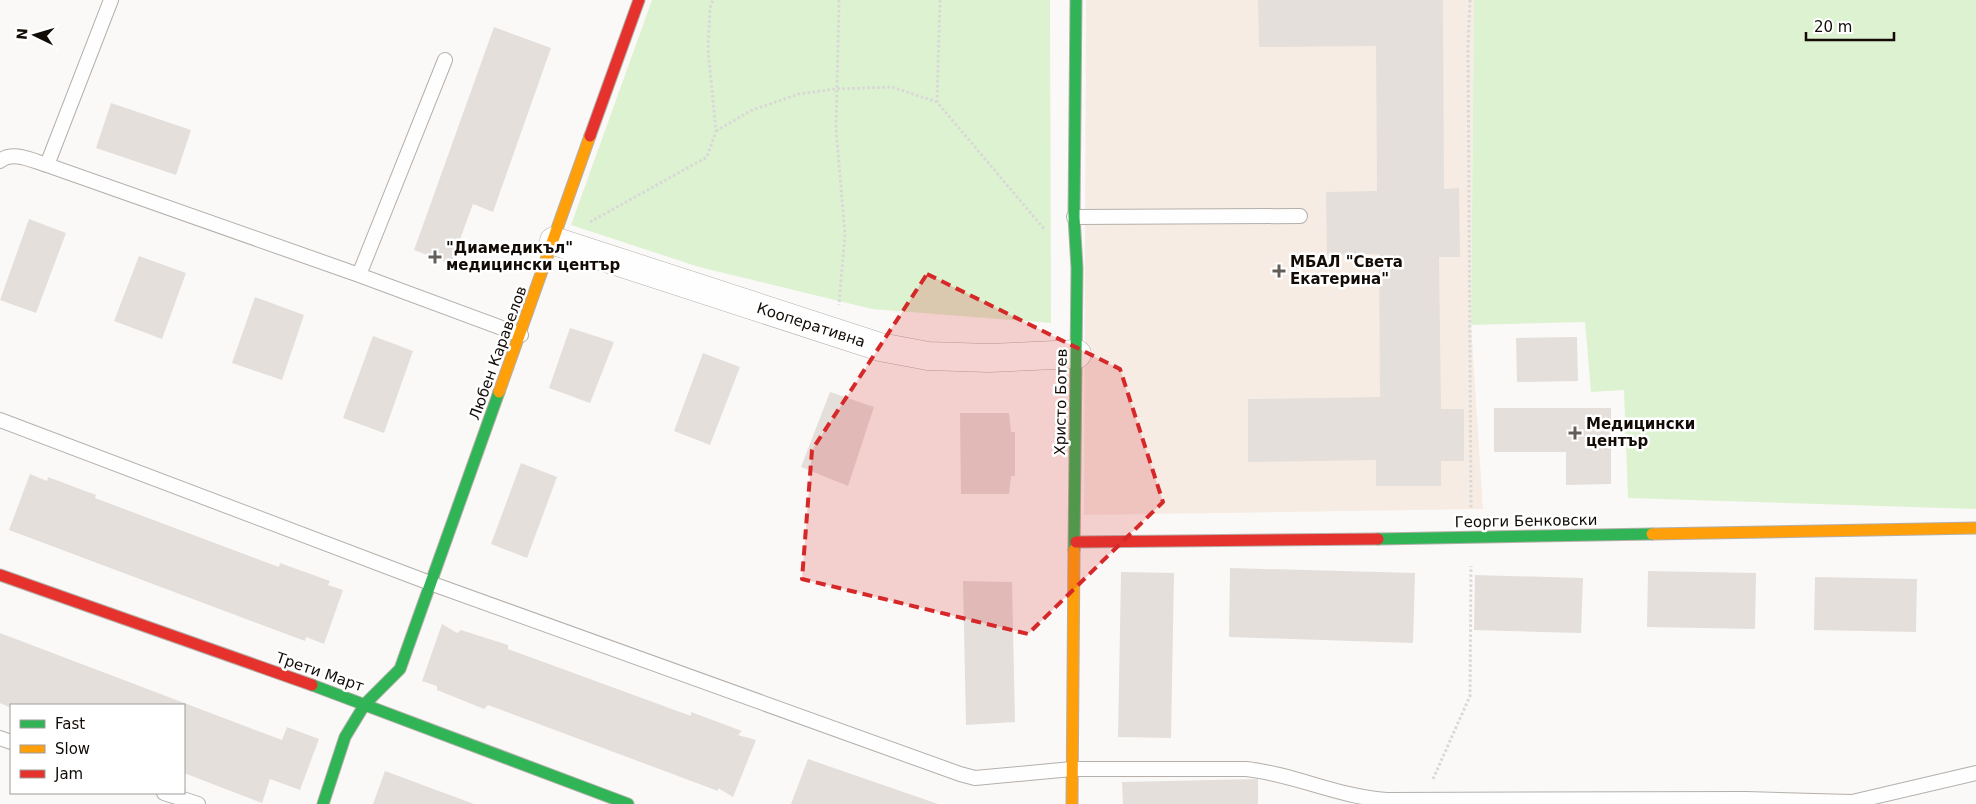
<svg xmlns="http://www.w3.org/2000/svg" width="1976" height="804" viewBox="0 0 1976 804" font-family="'DejaVu Sans',sans-serif">
  <rect width="100%" height="100%" fill="#fbf9f7"/>
  <path fill="#f6ece4" d="M1086,0H1474L1471,325L1483,509L1084,515Z"/>
  <path fill="#ddf2d1" d="M652,0H1050L1051,323L872,309L699,267L571,225Z
    M1474,0H1976V509L1628,498L1624,390L1591,392L1585,322L1471,325Z"/>
  <path fill="#e4dfdb" d="M1258,0H1443L1444,189L1459,188L1460,257H1439L1441,409H1464V461H1441V486H1376V460L1248,462V399L1380,397L1379,254L1327,255L1326,192L1377,191L1376,46L1259,47Z
    M494,27L551,48L493,212L473,204L451,264L414,250Z
    M111,103L191,130L176,175L96,148Z
    M29,219L66,233L36,313L0,300Z
    M139,256L186,273L162,339L114,321Z
    M255,297L304,315L282,380L232,363Z
    M570,328L614,342L590,403L549,388Z
    M373,336L413,351L384,433L343,418Z
    M1577,337L1578,381L1517,382L1516,338Z
    M703,353L740,367L710,445L674,431Z
    M830,392L874,407L848,486L801,467Z
    M1494,408H1611V484L1566,485V452H1494Z
    M960,413H1009L1011,432H1015V476H1011L1009,494H961Z
    M521,463L557,477L527,558L491,544Z
    M30,474L47,481L48,477L96,495L95,498L279,567L280,563L330,581L328,585L343,590L324,644L306,637L305,641L9,530Z
    M1230,568L1415,573L1413,643L1229,637Z
    M1648,571L1756,573L1755,629L1647,627Z
    M1121,572L1174,573L1171,738L1118,737Z
    M1475,575L1583,578L1581,633L1474,630Z
    M1815,577L1917,579L1916,632L1814,630Z
    M963,581L1012,582L1015,722L966,725Z
    M442,624L457,633L461,630L508,645V649L691,716V712L742,731L738,735L756,740L733,797L718,788V791L488,705L484,709L437,690V686L422,681Z
    M0,633L282,740L287,727L319,739L300,790L270,779L262,803L184,773V705H11V708L0,703Z
    M808,759L938,804H791Z
    M385,771L474,804H373Z
    M1258,779V804H1123L1122,782Z"/>
  <g fill="none" stroke-linecap="round" stroke-linejoin="round">
    <defs>
      <path id="lane" d="M0,161C13,150 33,161 47,165L359,275L521,335
        M47,165L111,0
        M1074,217L1300,216
        M359,275L445,60
        M0,420L430,583L960,774L975,778L1072,769H1246C1294,774 1338,797 1387,800L1746,799L1852,802L1976,773
        M0,738L11,742
        M164,793L198,804"/>
      <path id="street" d="M554,241L880,347L928,356L989,358L1077,354"/>
      <path id="fast" d="M1378,539L1652,534
        M1074,550L1077,268L1074,217L1076,0
        M312,685L628,804
        M323,804L345,737L365,704L400,669L499,392"/>
      <path id="slow" d="M499,392L590,136
        M1652,534L1976,528
        M1072,804L1074,550"/>
      <path id="jam" d="M590,136L639,0
        M1076,542L1378,539
        M0,575L312,685"/>
    </defs>
    <use href="#lane" stroke="#b4afab" stroke-width="16"/>
    <use href="#street" stroke="#b4afab" stroke-width="29"/>
    <use href="#fast" stroke="#b4afab" stroke-width="13"/>
    <use href="#slow" stroke="#b4afab" stroke-width="13"/>
    <use href="#jam" stroke="#b4afab" stroke-width="13"/>
    <path stroke="#d9d8d7" stroke-width="3" stroke-dasharray="2.5 2.5" stroke-linecap="butt" d="M839,0L836,129L845,234L839,305
      M940,0L937,102L1045,230
      M1470,0L1468,46L1471,509
      M716,131L752,110L799,94L835,89L892,87L937,102
      M590,222L707,157L716,131L708,50L710,8L713,0
      M1433,779L1470,696L1471,566"/>
    <use href="#lane" stroke="#fefefe" stroke-width="14"/>
    <use href="#street" stroke="#fefefe" stroke-width="28"/>
    <use href="#fast" stroke="#30b455" stroke-width="11"/>
    <use href="#slow" stroke="#ff9f0a" stroke-width="11"/>
    <use href="#jam" stroke="#e5322d" stroke-width="11"/>
  </g>
  <path fill="#d62828" fill-opacity="0.2" stroke="#d62828" stroke-width="4" stroke-dasharray="10 6" stroke-linejoin="round" d="M927,274L1120,369L1163,502L1028,634L802,579L812,450Z"/>
  <g fill="#645e5a" stroke="#fff" stroke-width="2">
    <path d="M432.5 249.5h5v5h5v5h-5v5h-5v-5h-5v-5h5z"/>
    <path d="M1276.5 263.5h5v5h5v5h-5v5h-5v-5h-5v-5h5z"/>
    <path d="M1572.5 425.5h5v5h5v5h-5v5h-5v-5h-5v-5h5z"/>
  </g>
  <g text-anchor="middle" stroke-width="5" stroke-linejoin="round" paint-order="stroke">
    <g font-size="15" font-weight="bold" fill="#120b06" stroke="#fff" text-anchor="start">
      <text x="446" y="253">"Диамедикъл"<tspan x="446" dy="17">медицински център</tspan></text>
      <text x="1290" y="267">МБАЛ "Света<tspan x="1290" dy="17">Екатерина"</tspan></text>
      <text x="1586" y="429">Медицински<tspan x="1586" dy="17">център</tspan></text>
    </g>
    <g font-size="15" fill="#120b06" stroke="#fff">
      <text transform="translate(811 325) rotate(18)" y="5">Кооперативна</text>
      <text transform="translate(498 353) rotate(-70)" y="5">Любен Каравелов</text>
      <text transform="translate(1061 402) rotate(-89)" y="5">Христо Ботев</text>
      <text transform="translate(1526 521) rotate(-1)" y="5">Георги Бенковски</text>
      <text transform="translate(320 672) rotate(19)" y="5">Трети Март</text>
    </g>
  </g>
  <rect x="10" y="704" width="175" height="90" fill="#ffffff" stroke="#a09d9b"/>
  <rect x="20" y="720" width="25" height="8" fill="#30b455" stroke="#a09d9b"/>
  <text x="55" y="729" font-size="15" fill="#120b06">Fast</text>
  <rect x="20" y="745" width="25" height="8" fill="#ff9f0a" stroke="#a09d9b"/>
  <text x="55" y="754" font-size="15" fill="#120b06">Slow</text>
  <rect x="20" y="770" width="25" height="8" fill="#e5322d" stroke="#a09d9b"/>
  <text x="55" y="779" font-size="15" fill="#120b06">Jam</text>
  <g transform="translate(35 35) rotate(275)" stroke="#ffffff" stroke-width="4" paint-order="stroke">
  <path d="M0-4L9 19L0 12L-9 19Z" fill="#120b06"/>
  <text y="-8" font-size="14" font-weight="bold" text-anchor="middle" fill="#120b06">N</text>
  </g>
  <path d="M1806 32v8h88v-8" fill="none" stroke="#120b06" stroke-width="2.5"/>
  <text x="1814" y="32" font-size="15" fill="#120b06" stroke="#ffffff" stroke-width="4" paint-order="stroke">20 m</text>
</svg>
